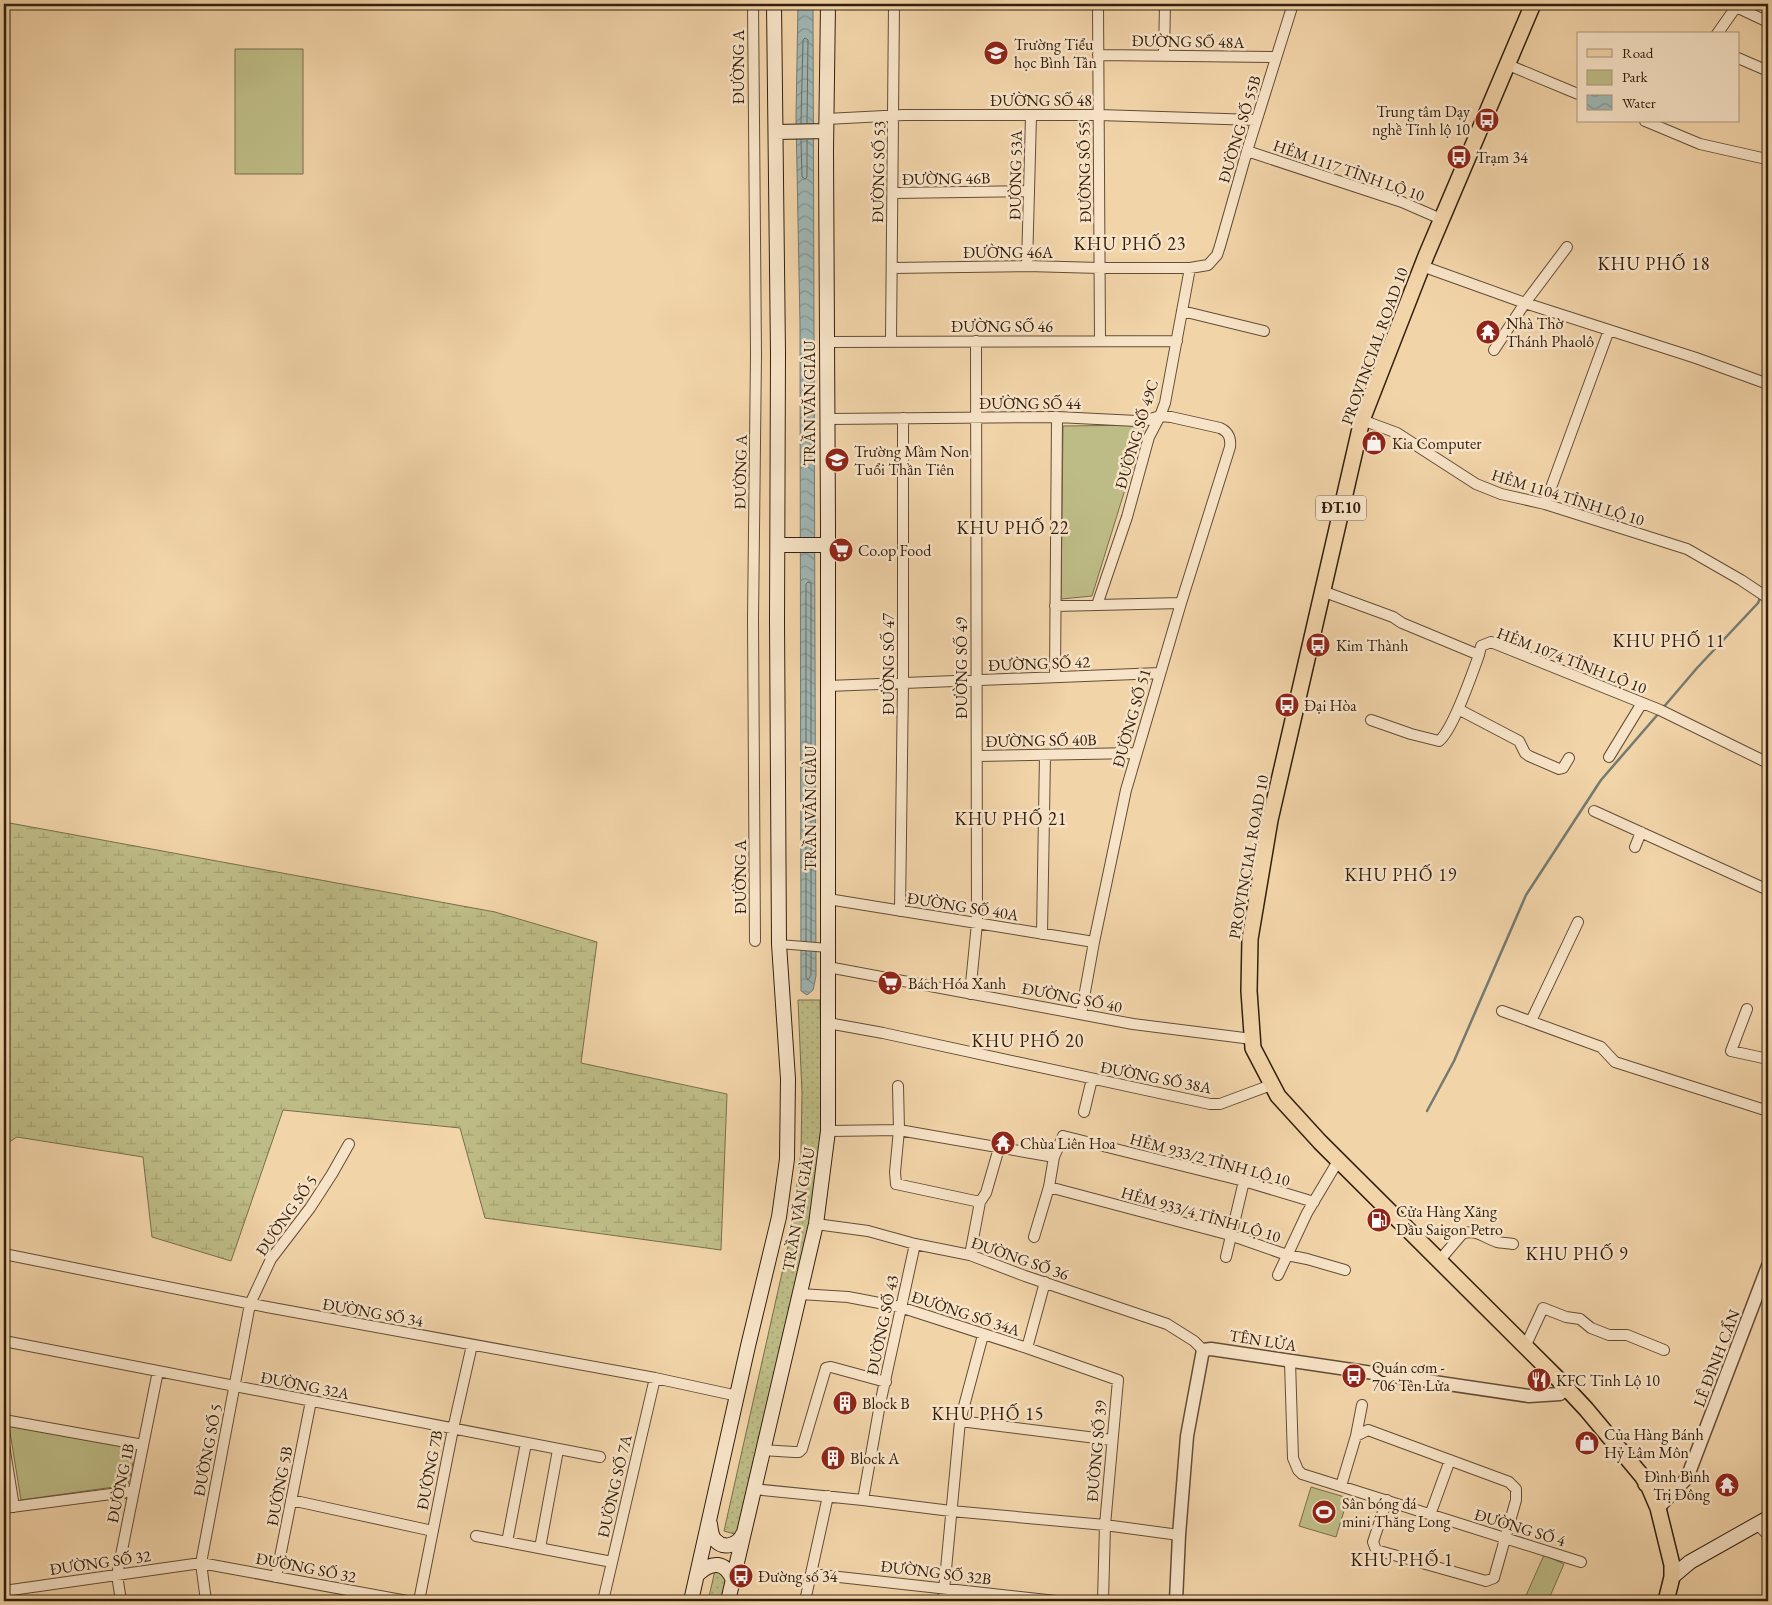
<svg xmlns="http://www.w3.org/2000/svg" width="1772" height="1605" viewBox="0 0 1772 1605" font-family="'EB Garamond',serif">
  <defs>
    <pattern id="grass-dots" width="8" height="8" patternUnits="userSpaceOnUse" patternTransform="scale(1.25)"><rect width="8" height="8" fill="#bebc86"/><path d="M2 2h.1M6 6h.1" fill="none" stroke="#a4a172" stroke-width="1.8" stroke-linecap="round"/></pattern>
    <pattern id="wetland-marsh" width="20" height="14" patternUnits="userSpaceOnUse" patternTransform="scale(1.25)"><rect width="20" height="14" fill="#bebc86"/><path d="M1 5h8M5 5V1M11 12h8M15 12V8" fill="none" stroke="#a4a172"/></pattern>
    <pattern id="water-waves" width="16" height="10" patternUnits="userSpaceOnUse" patternTransform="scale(1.25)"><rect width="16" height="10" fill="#9fb6b3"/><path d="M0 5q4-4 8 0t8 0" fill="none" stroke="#829490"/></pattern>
  </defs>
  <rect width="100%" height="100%" fill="#f2d4a9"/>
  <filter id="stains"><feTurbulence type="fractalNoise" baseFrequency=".004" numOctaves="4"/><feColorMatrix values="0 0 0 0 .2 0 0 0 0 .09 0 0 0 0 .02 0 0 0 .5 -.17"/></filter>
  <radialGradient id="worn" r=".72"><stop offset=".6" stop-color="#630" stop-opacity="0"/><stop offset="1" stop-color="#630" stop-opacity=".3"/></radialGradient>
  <path fill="url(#grass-dots)" stroke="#786e4a" d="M798,1000H820L822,1098L819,1164L811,1229L738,1535L724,1531L791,1233L801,1152L802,1093Z
    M716,1566L730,1568L722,1601H708Z"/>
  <path fill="url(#wetland-marsh)" stroke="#786e4a" d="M4,822L495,912L597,942L581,1063L727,1094L721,1250L485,1218L460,1128L283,1110L231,1261L152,1237L143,1157L17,1137L4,1145Z"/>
  <path fill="#bebc86" stroke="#786e4a" d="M235,49H303V174H235Z
    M1145,425L1092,596L1061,599L1063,426Z
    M9,1426L136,1449L128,1485L21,1500Z
    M1311,1487L1348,1498L1336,1537L1299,1526Z
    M1544,1555L1564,1564L1548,1601H1526L1524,1600Z"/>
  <path fill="url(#water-waves)" stroke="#747a71" d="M798,4H813L816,976L813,990L807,995L801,991L800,324L796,117Z"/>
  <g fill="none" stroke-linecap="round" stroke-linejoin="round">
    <path stroke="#696b61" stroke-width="1" d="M801,123L803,40L805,38L808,40L807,123
      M801,140L802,177L805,179L807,177V140
      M806,941V584L808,582L811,583V942
      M806,951V977L808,980L811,975V952"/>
    <path stroke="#747a71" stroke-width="2.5" d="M1763,591L1768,579
      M1662,709L1697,668L1758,603L1761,596
      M1427,1111L1454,1061L1526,895L1601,780L1659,713"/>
    <defs>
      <path id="pedestrian" d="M779,944L828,948"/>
      <path id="minor" d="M753,4L756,354L753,620L755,941
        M1098,4L1100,341
        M1730,4L1768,22
        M1717,34L1736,7
        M1098,55L1276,57
        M1164,55L1165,4
        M1738,58L1768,71
        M1506,64L1578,94
        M826,119L904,115H1099L1256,120
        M1645,121L1700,144L1762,158
        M1247,151L1402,202L1441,219
        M893,193L1029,191
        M1027,266L1031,116
        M1422,266L1525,303L1696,358L1768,384
        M892,268L1027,266L1100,268H1190L1208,265L1217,255L1220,246L1247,151L1293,4
        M1182,311L1264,331
        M891,341L894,4
        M827,342L1177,341
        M1494,350L1525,303L1567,247
        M827,419L1057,417L1137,421L1147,420L1160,416L1171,417L1220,428C1229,432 1231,438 1230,447L1181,603L1126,790L1094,942L1081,1014
        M1362,420L1397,433L1476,484L1501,494L1545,504L1687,549L1741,580L1768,598
        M1545,504L1609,330
        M1322,591L1393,617L1402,623L1479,655L1481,646L1491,642L1660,710L1768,763
        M1097,605L1127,517L1149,437L1160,416L1165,403L1190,268
        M1055,606L1181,603
        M1055,677L1057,417
        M828,686L1160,673
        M1458,709L1519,741L1525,753L1529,756L1559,769L1563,768L1569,758
        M1371,720L1411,734L1439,741C1453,730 1472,674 1479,655
        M977,756L1136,753
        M1609,757L1642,703
        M1594,811L1768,890
        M1635,847L1641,832
        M828,899L1094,942
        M900,911L903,683V418
        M1042,934L1045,755
        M828,967L1133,1024L1252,1039
        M970,994L977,923L976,341
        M1747,1009L1731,1051L1768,1059
        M1502,1011L1601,1047L1615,1062L1768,1111
        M1531,1021L1578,922
        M828,1023L883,1033L1210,1104H1220L1271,1085
        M898,1086L899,1130L895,1172L896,1184L980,1202
        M1084,1112L1092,1079
        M828,1131L899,1130L1054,1157
        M1049,1187L1230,1235L1287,1255L1307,1259L1345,1270
        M816,1224L868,1231L915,1244L970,1255L1025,1276L1167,1324L1194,1341L1203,1350
        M1034,1237L1049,1187L1054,1157L1063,1136L1244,1181L1314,1202
        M4,1254L267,1307L655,1378L738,1396
        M970,1255L980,1202L986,1193L999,1148
        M1226,1257L1244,1181
        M1439,1261L1462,1234C1474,1228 1485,1238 1497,1242C1502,1243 1508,1243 1513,1244
        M1278,1275L1307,1213L1338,1161
        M800,1294L848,1297L900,1307L1027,1348L1118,1380L1105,1525L1103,1601
        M4,1341L600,1457
        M1525,1347L1543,1308L1566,1317L1580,1319L1591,1328L1609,1335H1627L1664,1350
        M1027,1348L1045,1282
        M1290,1362L1293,1458L1298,1470L1302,1474L1581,1562
        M4,1420L143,1445
        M960,1421L1112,1440
        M1356,1436L1362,1405
        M4,1445L14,1507
        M762,1450L794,1452H799L802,1449L826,1368L831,1367L886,1382
        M1341,1486L1356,1436L1368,1430L1509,1482L1516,1489V1500L1494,1578L1486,1581L1376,1550L1373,1542L1387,1500
        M753,1489L863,1500L951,1511L1105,1525L1179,1535
        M291,1500L433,1531
        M863,1500L880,1404L915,1244
        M4,1508L134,1491
        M1430,1515L1450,1460
        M1757,1524L1768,1535
        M476,1536L612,1562
        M507,1542L526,1443
        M540,1548L558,1450
        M812,1574L1056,1601
        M276,1577L311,1401
        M4,1591L201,1563L407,1601
        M121,1601L117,1575L158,1371
        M206,1601L201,1563L250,1304L271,1259L310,1208L332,1174L349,1144
        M419,1601L453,1429L472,1345
        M603,1601L655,1378
        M805,1601L828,1496
        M943,1601L960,1421L983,1335"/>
      <path id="tertiary" d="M1658,1508L1687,1478L1768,1266
        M1176,1601L1179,1535L1187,1436L1203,1350L1211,1349L1529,1396L1560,1394L1566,1388"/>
      <path id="secondary" d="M776,132L826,131
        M778,545H828
        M710,1524C711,1530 711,1536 715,1540C724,1550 738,1545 743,1534
        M698,1574C712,1561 725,1561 733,1580
        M1672,1577L1690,1562L1768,1518
        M691,1601L748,1346L779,1217L787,1159L788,1079L779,944L777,620L778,354L774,4
        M728,1601L816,1224L828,1131V526L826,150L828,4"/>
      <path id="primary" d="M1533,4L1426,256L1362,420L1270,820L1250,939L1249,991L1253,1048L1278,1096L1320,1142L1557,1378L1586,1409L1642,1476L1649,1487L1658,1508L1672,1565V1577L1666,1601
        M1646,1484L1660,1490L1674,1492"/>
    </defs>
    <use href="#pedestrian" stroke="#634d36" stroke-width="10"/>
    <use href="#minor" stroke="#634d36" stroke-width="12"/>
    <use href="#tertiary" stroke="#634d36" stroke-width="15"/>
    <use href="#secondary" stroke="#33200f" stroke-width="16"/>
    <use href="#primary" stroke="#33200f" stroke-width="18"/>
    <use href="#pedestrian" stroke="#f7e3c7" stroke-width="8"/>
    <use href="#minor" stroke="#f7e3c7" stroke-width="10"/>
    <use href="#tertiary" stroke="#f7e3c7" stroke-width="12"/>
    <use href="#secondary" stroke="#f7e3c7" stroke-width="14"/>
    <use href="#primary" stroke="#f2d4a9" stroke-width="15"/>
  </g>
  <defs>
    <symbol id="school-disc" viewBox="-11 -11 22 22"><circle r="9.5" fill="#8f2418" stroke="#f7e3c7"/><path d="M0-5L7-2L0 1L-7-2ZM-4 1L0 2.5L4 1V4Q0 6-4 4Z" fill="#fff"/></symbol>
    <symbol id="bus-disc" viewBox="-11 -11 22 22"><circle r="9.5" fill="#8f2418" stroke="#f7e3c7"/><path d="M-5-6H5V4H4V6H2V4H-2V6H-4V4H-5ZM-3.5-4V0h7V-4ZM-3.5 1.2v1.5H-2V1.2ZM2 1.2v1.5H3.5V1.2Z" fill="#fff"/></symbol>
    <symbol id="temple-disc" viewBox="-11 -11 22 22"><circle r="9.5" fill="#8f2418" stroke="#f7e3c7"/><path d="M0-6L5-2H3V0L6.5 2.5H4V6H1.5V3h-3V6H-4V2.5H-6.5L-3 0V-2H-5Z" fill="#fff"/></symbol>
    <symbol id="shop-disc" viewBox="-11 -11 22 22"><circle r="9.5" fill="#8f2418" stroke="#f7e3c7"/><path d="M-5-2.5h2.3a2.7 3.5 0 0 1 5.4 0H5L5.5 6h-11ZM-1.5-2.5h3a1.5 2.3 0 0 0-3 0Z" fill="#fff"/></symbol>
    <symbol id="supermarket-disc" viewBox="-11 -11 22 22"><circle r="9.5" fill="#8f2418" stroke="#f7e3c7"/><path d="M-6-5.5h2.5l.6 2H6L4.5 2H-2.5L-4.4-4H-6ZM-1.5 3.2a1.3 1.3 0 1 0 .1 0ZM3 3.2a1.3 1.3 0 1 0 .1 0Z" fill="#fff"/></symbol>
    <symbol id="fuel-disc" viewBox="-11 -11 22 22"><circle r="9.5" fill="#8f2418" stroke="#f7e3c7"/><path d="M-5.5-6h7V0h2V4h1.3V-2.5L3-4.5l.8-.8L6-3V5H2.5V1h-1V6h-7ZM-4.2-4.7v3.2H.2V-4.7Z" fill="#fff"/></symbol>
    <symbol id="restaurant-disc" viewBox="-11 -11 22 22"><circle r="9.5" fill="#8f2418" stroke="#f7e3c7"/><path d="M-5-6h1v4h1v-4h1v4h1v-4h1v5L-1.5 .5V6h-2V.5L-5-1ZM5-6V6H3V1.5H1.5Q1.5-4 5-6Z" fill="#fff"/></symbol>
    <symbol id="building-disc" viewBox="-11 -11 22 22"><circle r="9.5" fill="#8f2418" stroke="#f7e3c7"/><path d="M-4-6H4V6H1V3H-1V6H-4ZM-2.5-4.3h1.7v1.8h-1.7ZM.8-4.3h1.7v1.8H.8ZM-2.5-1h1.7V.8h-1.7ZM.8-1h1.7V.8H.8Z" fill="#fff"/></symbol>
    <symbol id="stadium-disc" viewBox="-11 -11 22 22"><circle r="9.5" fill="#8f2418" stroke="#f7e3c7"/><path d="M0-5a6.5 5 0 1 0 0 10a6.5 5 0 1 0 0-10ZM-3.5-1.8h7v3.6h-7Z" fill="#fff"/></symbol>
  </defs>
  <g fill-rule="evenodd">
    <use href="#school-disc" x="982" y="39" width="28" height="28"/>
    <use href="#bus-disc" x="1473" y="106" width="28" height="28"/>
    <use href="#bus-disc" x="1445" y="143" width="28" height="28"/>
    <use href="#temple-disc" x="1474" y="318" width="28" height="28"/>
    <use href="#shop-disc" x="1360" y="429" width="28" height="28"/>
    <use href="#school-disc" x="823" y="446" width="28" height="28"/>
    <use href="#supermarket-disc" x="827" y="536" width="28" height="28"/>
    <use href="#bus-disc" x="1304" y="631" width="28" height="28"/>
    <use href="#bus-disc" x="1273" y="691" width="28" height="28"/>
    <use href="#supermarket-disc" x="876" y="969" width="28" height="28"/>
    <use href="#temple-disc" x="989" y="1129" width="28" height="28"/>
    <use href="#fuel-disc" x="1365" y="1206" width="28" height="28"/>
    <use href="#bus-disc" x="1340" y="1362" width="28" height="28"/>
    <use href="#restaurant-disc" x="1525" y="1366" width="28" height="28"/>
    <use href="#building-disc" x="831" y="1389" width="28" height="28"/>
    <use href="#shop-disc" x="1573" y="1429" width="28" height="28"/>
    <use href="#building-disc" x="819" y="1444" width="28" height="28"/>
    <use href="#temple-disc" x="1713" y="1471" width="28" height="28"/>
    <use href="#stadium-disc" x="1310" y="1498" width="28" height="28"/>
    <use href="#bus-disc" x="727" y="1562" width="28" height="28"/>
  </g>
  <g text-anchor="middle" stroke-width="5" stroke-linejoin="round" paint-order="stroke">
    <rect fill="#f7e3c7" stroke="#6e5a46" stroke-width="1" x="1316" y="495.5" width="50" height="25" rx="4"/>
    <g font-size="15" font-weight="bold" fill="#33200f">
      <text x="1341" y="513">ĐT.10</text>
    </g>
    <g font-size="16" fill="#33200f" stroke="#f7e3c7">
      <text transform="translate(1188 41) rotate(1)" y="6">ĐƯỜNG SỐ 48A</text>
      <text transform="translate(738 67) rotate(-90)" y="6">ĐƯỜNG A</text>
      <text x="1041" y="106">ĐƯỜNG SỐ 48</text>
      <text transform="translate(1239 129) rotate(-73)" y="6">ĐƯỜNG SỐ 55B</text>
      <text transform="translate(1349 170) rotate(19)" y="6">HẺM 1117 TỈNH LỘ 10</text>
      <text transform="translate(878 172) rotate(-89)" y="6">ĐƯỜNG SỐ 53</text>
      <text transform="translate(1084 172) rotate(-91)" y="6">ĐƯỜNG SỐ 55</text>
      <text transform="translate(1015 175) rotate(-89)" y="6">ĐƯỜNG 53A</text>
      <text transform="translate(946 178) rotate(-1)" y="6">ĐƯỜNG 46B</text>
      <text x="1008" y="258">ĐƯỜNG 46A</text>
      <text x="1002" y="332">ĐƯỜNG SỐ 46</text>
      <text transform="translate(1374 346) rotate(-70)" y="6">PROVINCIAL ROAD 10</text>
      <text transform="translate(809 403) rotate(-90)" y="6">TRẦN VĂN GIÀU</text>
      <text x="1030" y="409">ĐƯỜNG SỐ 44</text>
      <text transform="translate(1136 434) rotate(-73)" y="6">ĐƯỜNG SỐ 49C</text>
      <text transform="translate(740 472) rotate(-89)" y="6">ĐƯỜNG A</text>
      <text transform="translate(1568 497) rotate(17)" y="6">HẺM 1104 TỈNH LỘ 10</text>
      <text transform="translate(1572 660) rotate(21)" y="6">HẺM 1074 TỈNH LỘ 10</text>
      <text transform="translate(1039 663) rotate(-2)" y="6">ĐƯỜNG SỐ 42</text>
      <text transform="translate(888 664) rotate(-90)" y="6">ĐƯỜNG SỐ 47</text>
      <text transform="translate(961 668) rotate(-90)" y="6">ĐƯỜNG SỐ 49</text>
      <text transform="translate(1131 718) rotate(-74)" y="6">ĐƯỜNG SỐ 51</text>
      <text transform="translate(1041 740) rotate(-1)" y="6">ĐƯỜNG SỐ 40B</text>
      <text transform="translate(810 808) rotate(-90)" y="6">TRẦN VĂN GIÀU</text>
      <text transform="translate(1248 857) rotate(-80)" y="6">PROVINCIAL ROAD 10</text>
      <text transform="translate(740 877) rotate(-90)" y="6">ĐƯỜNG A</text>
      <text transform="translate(963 906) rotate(9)" y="6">ĐƯỜNG SỐ 40A</text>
      <text transform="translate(1072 997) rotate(11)" y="6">ĐƯỜNG SỐ 40</text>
      <text transform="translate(1156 1077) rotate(11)" y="6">ĐƯỜNG SỐ 38A</text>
      <text transform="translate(1210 1159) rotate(15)" y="6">HẺM 933/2 TỈNH LỘ 10</text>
      <text transform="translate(798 1209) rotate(-80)" y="6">TRẦN VĂN GIÀU</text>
      <text transform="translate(1201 1214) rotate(16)" y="6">HẺM 933/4 TỈNH LỘ 10</text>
      <text transform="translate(286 1215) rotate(-55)" y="6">ĐƯỜNG SỐ 5</text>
      <text transform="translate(1020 1258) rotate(19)" y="6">ĐƯỜNG SỐ 36</text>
      <text transform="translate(373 1312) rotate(10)" y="6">ĐƯỜNG SỐ 34</text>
      <text transform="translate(966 1313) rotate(18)" y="6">ĐƯỜNG SỐ 34A</text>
      <text transform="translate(882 1325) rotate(-78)" y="6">ĐƯỜNG SỐ 43</text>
      <text transform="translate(1263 1340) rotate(9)" y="6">TÊN LỬA</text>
      <text transform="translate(1716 1358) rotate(-69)" y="6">LÊ ĐÌNH CẨN</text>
      <text transform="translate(305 1385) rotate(11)" y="6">ĐƯỜNG 32A</text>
      <text transform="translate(207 1450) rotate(-79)" y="6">ĐƯỜNG SỐ 5</text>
      <text transform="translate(1096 1451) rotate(-85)" y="6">ĐƯỜNG SỐ 39</text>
      <text transform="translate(429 1470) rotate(-79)" y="6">ĐƯỜNG 7B</text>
      <text transform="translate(120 1483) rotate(-78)" y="6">ĐƯỜNG 1B</text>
      <text transform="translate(279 1486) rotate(-79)" y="6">ĐƯỜNG 5B</text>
      <text transform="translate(614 1486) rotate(-77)" y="6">ĐƯỜNG SỐ 7A</text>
      <text transform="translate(1520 1527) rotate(17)" y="6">ĐƯỜNG SỐ 4</text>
      <text transform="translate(100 1562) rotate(-8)" y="6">ĐƯỜNG SỐ 32</text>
      <text transform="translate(306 1567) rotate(11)" y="6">ĐƯỜNG SỐ 32</text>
      <text transform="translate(936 1572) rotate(7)" y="6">ĐƯỜNG SỐ 32B</text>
    </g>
    <g font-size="16" fill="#33200f" stroke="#f7e3c7" text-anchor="start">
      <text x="1014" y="50">Trường Tiểu<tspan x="1014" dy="18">học Bình Tân</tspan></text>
      <text x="1470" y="117" text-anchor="end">Trung tâm Dạy<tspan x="1470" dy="18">nghề Tỉnh lộ 10</tspan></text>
      <text x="1476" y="163">Trạm 34</text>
      <text x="1506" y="329">Nhà Thờ<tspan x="1506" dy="18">Thánh Phaolô</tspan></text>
      <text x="1392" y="449">Kia Computer</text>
      <text x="854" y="457">Trường Mầm Non<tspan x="854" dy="18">Tuổi Thần Tiên</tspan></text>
      <text x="858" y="556">Co.op Food</text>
      <text x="1336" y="651">Kim Thành</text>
      <text x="1304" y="711">Đại Hòa</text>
      <text x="908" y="989">Bách Hóa Xanh</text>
      <text x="1020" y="1149">Chùa Liên Hoa</text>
      <text x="1396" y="1217">Cửa Hàng Xăng<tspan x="1396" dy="18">Dầu Saigon Petro</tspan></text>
      <text x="1372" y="1373">Quán cơm -<tspan x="1372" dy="18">706 Tên Lửa</tspan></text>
      <text x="1556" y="1386">KFC Tỉnh Lộ 10</text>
      <text x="862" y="1409">Block B</text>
      <text x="1604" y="1440">Của Hàng Bánh<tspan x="1604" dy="18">Hỷ Lâm Môn</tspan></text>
      <text x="850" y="1464">Block A</text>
      <text x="1710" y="1482" text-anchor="end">Đình Bình<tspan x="1710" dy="18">Trị Đông</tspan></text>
      <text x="1342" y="1509">Sân bóng đá<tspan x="1342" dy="18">mini Thăng Long</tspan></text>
      <text x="758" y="1582">Đường số 34</text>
    </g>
    <g font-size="18" letter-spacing="1" fill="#33200f" stroke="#f7e3c7">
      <text x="1130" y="250">KHU PHỐ 23</text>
      <text x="1654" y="270">KHU PHỐ 18</text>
      <text x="1013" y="534">KHU PHỐ 22</text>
      <text x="1669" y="647">KHU PHỐ 11</text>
      <text x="1011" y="825">KHU PHỐ 21</text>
      <text x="1401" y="881">KHU PHỐ 19</text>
      <text x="1028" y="1047">KHU PHỐ 20</text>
      <text x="1577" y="1260">KHU PHỐ 9</text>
      <text x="988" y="1420">KHU PHỐ 15</text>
      <text x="1402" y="1566">KHU PHỐ 1</text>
    </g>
  </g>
  <rect width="1772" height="1605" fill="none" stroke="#f2d4a9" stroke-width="20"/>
  <rect x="5" y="5" width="1762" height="1595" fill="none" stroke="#33200f" stroke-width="2.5"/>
  <rect x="10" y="10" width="1752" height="1585" fill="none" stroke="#33200f"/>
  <rect x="1577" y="32" width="162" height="90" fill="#f7e3c7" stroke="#a9957d"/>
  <rect x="1587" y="49" width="25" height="8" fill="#f2d4a9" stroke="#a9957d"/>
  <text x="1622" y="58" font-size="15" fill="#33200f">Road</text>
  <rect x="1587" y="70" width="25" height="15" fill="#bebc86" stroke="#a9957d"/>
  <text x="1622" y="82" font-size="15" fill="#33200f">Park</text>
  <rect x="1587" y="95" width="25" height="15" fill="url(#water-waves)" stroke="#a9957d"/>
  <text x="1622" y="108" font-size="15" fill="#33200f">Water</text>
  <rect width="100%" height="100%" filter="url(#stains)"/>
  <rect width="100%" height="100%" fill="url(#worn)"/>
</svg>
